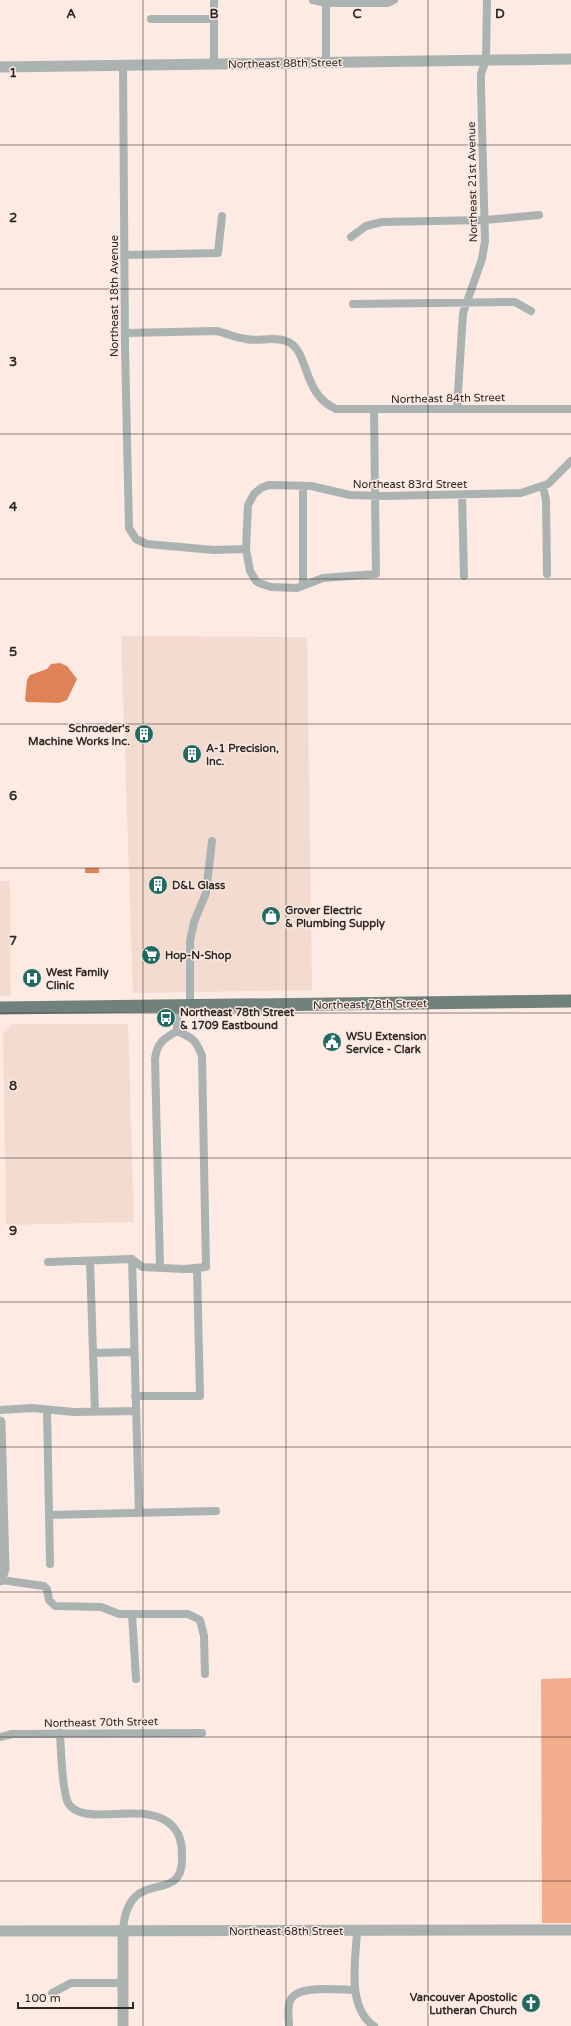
<svg xmlns="http://www.w3.org/2000/svg" width="571" height="2026" viewBox="0 0 571 2026" font-family="'Varela Round',sans-serif">
  <rect width="100%" height="100%" fill="#fceae3"/>
  <path fill="#f4dbd0" d="M121,636L307,637L312,990L133,993Z
    M0,881H10L11,996H0Z
    M12,1024H128L134,1222L6,1225L3,1033Z"/>
  <path fill="#f4ad8c" d="M571,1678V1923H542L541,1679Z"/>
  <path fill="#df8256" d="M60,663L67,666L77,679L67,700L59,703L27,702L25,700L27,680L30,675L47,669L51,664Z
    M85,868H99V873H85Z"/>
  <g fill="none" stroke-linecap="round" stroke-linejoin="round">
    <path stroke="#aab3b1" stroke-width="8" d="M313,0L326,3
      M151,19H214
      M326,62V3H388L394,0
      M214,64V0
      M123,65L125,349L129,528L136,539L147,544L214,550L246,549
      M351,237L366,226L382,222L485,220L539,215
      M124,255L218,253L222,216
      M353,304L515,302L531,311
      M126,333L216,331C227,333 235,338 246,339C258,342 273,336 286,341C310,349 301,394 336,409H571
      M457,408L463,313L482,259L485,241L481,89V74L486,60L487,0
      M374,410L376,574L323,578L297,588L271,587L259,583L256,581L250,571L246,549L248,505L254,494L261,488L269,485L311,486L350,495L384,496L521,493L548,484L571,461
      M303,486V585
      M543,486L546,500L547,574
      M462,495L464,576
      M190,1006V941L194,922L206,893L212,841
      M132,1259L139,1513
      M90,1261L95,1412
      M48,1262L132,1259L142,1267L184,1269L206,1267L202,1056C196,1040 193,1038 177,1031
      M160,1268L155,1059C157,1042 164,1039 177,1031V1006
      M93,1353L134,1352
      M135,1396H200L197,1268
      M0,1410L32,1408L74,1412L136,1411
      M47,1410L50,1564
      M49,1515L216,1511
      M1,1580L44,1586L47,1589L49,1600L55,1606L101,1607L119,1614H132
      M136,1679L132,1614H188L200,1620L204,1636L205,1674
      M60,1733C61,1749 62,1791 68,1803C85,1831 154,1794 177,1832C182,1840 182,1850 182,1859C182,1895 152,1880 135,1897C126,1907 124,1918 123,1931
      M0,1737L12,1734L202,1733
      M357,1931C356,1959 346,2007 374,2026
      M52,1993L71,1983H123
      M289,2026C289,2018 287,2008 290,2001C296,1984 339,1990 355,1990"/>
    <path stroke="#aab3b1" stroke-width="11" d="M0,67L571,59
      M0,1422L4,1569L0,1580
      M0,1931L571,1930
      M123,2026V1931"/>
    <path stroke="#71817e" stroke-width="13" d="M0,1008L571,1001"/>
  </g>
  <path fill="none" stroke="#2e2825" stroke-width="1" stroke-opacity="0.55" d="M143,0V2026M286,0V2026M428,0V2026M0,145H571M0,289H571M0,434H571M0,579H571M0,724H571M0,868H571M0,1013H571M0,1158H571M0,1302H571M0,1447H571M0,1592H571M0,1737H571M0,1881H571"/>
  <defs>
    <symbol id="building-disc" viewBox="-11 -11 22 22"><circle r="9.5" fill="#206a62" stroke="#fceae3"/><path d="M-4-6H4V6H1V3H-1V6H-4ZM-2.5-4.3h1.7v1.8h-1.7ZM.8-4.3h1.7v1.8H.8ZM-2.5-1h1.7V.8h-1.7ZM.8-1h1.7V.8H.8Z" fill="#fff"/></symbol>
    <symbol id="shop-disc" viewBox="-11 -11 22 22"><circle r="9.5" fill="#206a62" stroke="#fceae3"/><path d="M-5-2.5h2.3a2.7 3.5 0 0 1 5.4 0H5L5.5 6h-11ZM-1.5-2.5h3a1.5 2.3 0 0 0-3 0Z" fill="#fff"/></symbol>
    <symbol id="supermarket-disc" viewBox="-11 -11 22 22"><circle r="9.5" fill="#206a62" stroke="#fceae3"/><path d="M-6-5.5h2.5l.6 2H6L4.5 2H-2.5L-4.4-4H-6ZM-1.5 3.2a1.3 1.3 0 1 0 .1 0ZM3 3.2a1.3 1.3 0 1 0 .1 0Z" fill="#fff"/></symbol>
    <symbol id="hospital-disc" viewBox="-11 -11 22 22"><circle r="9.5" fill="#206a62" stroke="#fceae3"/><path d="M-5-5h3v3.5h4V-5h3V5h-3V1.5h-4V5h-3Z" fill="#fff"/></symbol>
    <symbol id="bus-disc" viewBox="-11 -11 22 22"><circle r="9.5" fill="#206a62" stroke="#fceae3"/><path d="M-5-6H5V4H4V6H2V4H-2V6H-4V4H-5ZM-3.5-4V0h7V-4ZM-3.5 1.2v1.5H-2V1.2ZM2 1.2v1.5H3.5V1.2Z" fill="#fff"/></symbol>
    <symbol id="civic-disc" viewBox="-11 -11 22 22"><circle r="9.5" fill="#206a62" stroke="#fceae3"/><path d="M-.6-6.5H3V-4.5H.6V-3L4-1V1h2V6H-6V1h2V-1L-.6-3ZM-1.2 2.5V6h2.4V2.5Z" fill="#fff"/></symbol>
    <symbol id="church-disc" viewBox="-11 -11 22 22"><circle r="9.5" fill="#206a62" stroke="#fceae3"/><path d="M-1.2-6h2.4v3.5h3.3v2.4h-3.3V6h-2.4V-.1h-3.3v-2.4h3.3Z" fill="#fff"/></symbol>
  </defs>
  <g fill-rule="evenodd">
    <use href="#building-disc" x="133" y="723" width="22" height="22"/>
    <use href="#building-disc" x="181" y="743" width="22" height="22"/>
    <use href="#building-disc" x="147" y="874" width="22" height="22"/>
    <use href="#shop-disc" x="260" y="905" width="22" height="22"/>
    <use href="#supermarket-disc" x="140" y="944" width="22" height="22"/>
    <use href="#hospital-disc" x="21" y="967" width="22" height="22"/>
    <use href="#bus-disc" x="155" y="1007" width="22" height="22"/>
    <use href="#civic-disc" x="321" y="1031" width="22" height="22"/>
    <use href="#church-disc" x="520" y="1992" width="22" height="22"/>
  </g>
  <g text-anchor="middle" stroke-width="3" stroke-linejoin="round" paint-order="stroke">
    <g font-size="11" fill="#2e2825" stroke="#fceae3">
      <text transform="translate(285 63) rotate(-1)" y="4">Northeast 88th Street</text>
      <text transform="translate(472 182) rotate(-91)" y="4">Northeast 21st Avenue</text>
      <text transform="translate(114 296) rotate(-90)" y="4">Northeast 18th Avenue</text>
      <text transform="translate(448 398) rotate(-1)" y="4">Northeast 84th Street</text>
      <text x="410" y="488">Northeast 83rd Street</text>
      <text transform="translate(370 1004) rotate(-1)" y="4">Northeast 78th Street</text>
      <text transform="translate(101 1722) rotate(-1)" y="4">Northeast 70th Street</text>
      <text x="286" y="1935">Northeast 68th Street</text>
    </g>
    <g font-size="11" font-weight="bold" fill="#2e2825" stroke="#fceae3" text-anchor="start">
      <text x="130" y="732" text-anchor="end">Schroeder's<tspan x="130" dy="13">Machine Works Inc.</tspan></text>
      <text x="206" y="752">A-1 Precision,<tspan x="206" dy="13">Inc.</tspan></text>
      <text x="172" y="889">D&amp;L Glass</text>
      <text x="285" y="914">Grover Electric<tspan x="285" dy="13">&amp; Plumbing Supply</tspan></text>
      <text x="165" y="959">Hop-N-Shop</text>
      <text x="46" y="976">West Family<tspan x="46" dy="13">Clinic</tspan></text>
      <text x="180" y="1016">Northeast 78th Street<tspan x="180" dy="13">&amp; 1709 Eastbound</tspan></text>
      <text x="346" y="1040">WSU Extension<tspan x="346" dy="13">Service - Clark</tspan></text>
      <text x="517" y="2001" text-anchor="end">Vancouver Apostolic<tspan x="517" dy="13">Lutheran Church</tspan></text>
    </g>
  </g>
  <g font-size="13" text-anchor="middle" font-weight="bold" fill="#2e2825" stroke="#fceae3" stroke-width="3" stroke-linejoin="round" paint-order="stroke">
    <text x="71" y="18">A</text>
    <text x="214" y="18">B</text>
    <text x="357" y="18">C</text>
    <text x="500" y="18">D</text>
    <text x="13" y="77">1</text>
    <text x="13" y="222">2</text>
    <text x="13" y="366">3</text>
    <text x="13" y="511">4</text>
    <text x="13" y="656">5</text>
    <text x="13" y="800">6</text>
    <text x="13" y="945">7</text>
    <text x="13" y="1090">8</text>
    <text x="13" y="1235">9</text>
  </g>
  <path d="M18 2002v6h115v-6" fill="none" stroke="#2e2825" stroke-width="2"/>
  <text x="24" y="2002" font-size="12" fill="#2e2825" stroke="#fceae3" stroke-width="3" paint-order="stroke">100 m</text>
</svg>
